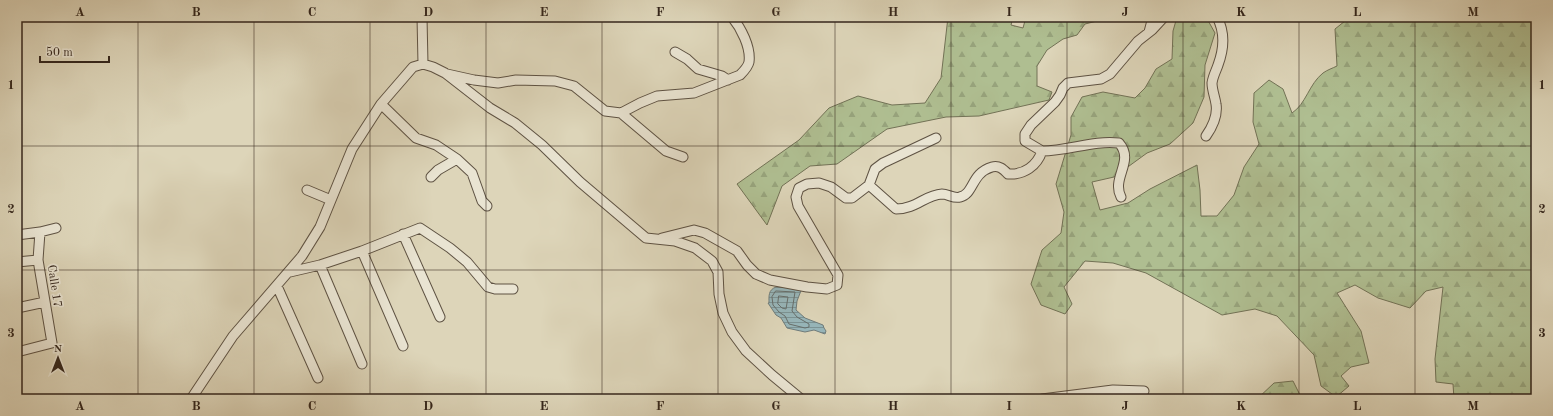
<svg xmlns="http://www.w3.org/2000/svg" width="1553" height="416" viewBox="0 0 1553 416" font-family="'Old Standard TT',serif">
  <defs>
    <pattern id="forest-firs" width="22" height="20" patternUnits="userSpaceOnUse"><rect width="22" height="20" fill="#afbe91"/><path d="M5 1l3.5 6h-7zM16 11l3.5 6h-7z" fill="#97a37c"/></pattern>
    <pattern id="water-rules" width="6" height="5" patternUnits="userSpaceOnUse"><rect width="6" height="5" fill="#97b6ba"/><path d="M0 2.5h6" fill="none" stroke="#7c9496"/></pattern>
  </defs>
  <rect width="100%" height="100%" fill="#ddd5b9"/>
  <filter id="stains"><feTurbulence type="fractalNoise" baseFrequency=".005" numOctaves="4"/><feColorMatrix values="0 0 0 0 .2 0 0 0 0 .09 0 0 0 0 .02 0 0 0 .5 -.17"/></filter>
  <radialGradient id="worn" r=".72"><stop offset=".6" stop-color="#630" stop-opacity="0"/><stop offset="1" stop-color="#630" stop-opacity=".3"/></radialGradient>
  <path fill="url(#forest-firs)" stroke="#727256" d="M948,17H1013L1011,25L1023,28L1026,17H1121L1118,20H1101L1085,24L1077,35L1063,39L1047,50L1037,66V86L1052,92L1049,100L979,116L946,117L887,129L837,164L810,166L782,186L767,225L737,184L799,140L829,108L858,96L892,105L925,103L941,78Z
    M1177,17H1206L1215,33L1205,65L1204,97L1193,123L1170,144L1147,153L1114,177L1092,182L1100,210L1128,203L1150,189L1197,165L1200,190L1201,216H1217L1234,195L1244,167L1259,144L1253,122L1254,93L1269,80L1283,89L1292,113C1306,104 1309,84 1323,73C1327,70 1333,68 1337,66L1335,29L1350,17H1536V399H1454L1453,384L1436,382L1435,359L1443,287L1426,291L1410,308L1378,298L1355,285L1337,293L1361,331L1369,363L1351,367L1341,376L1349,386L1336,397L1321,386L1314,355L1277,316L1255,309L1222,315L1146,273L1113,263L1085,261L1064,287L1072,304L1065,314L1041,305L1031,284L1042,250L1061,233L1064,212L1056,184L1071,135V117L1082,97L1103,92L1135,98L1145,88L1156,69L1172,59L1173,31Z
    M1293,381L1302,399H1257L1274,383Z"/>
  <path fill="url(#water-rules)" stroke="#6f7c7b" d="M776,287L802,288L797,301L796,310L805,318L823,325L824,328L826,331L825,334L814,330L805,332L787,328L781,318L776,315L768,303H769C769,296 768,290 776,287Z"/>
  <g fill="none" stroke-linecap="round" stroke-linejoin="round">
    <path stroke="#666e6b" stroke-width="1" d="M776,291L795,292L792,311L797,317L809,324V327L805,328L789,324L785,316L779,312L773,305L772,297Z
      M779,296L788,297L786,309L782,308L778,304Z"/>
    <defs>
      <path id="street" d="M422,17L423,64
        M1149,32L1153,17
        M675,52L687,59L698,69L722,76L728,80
        M447,74L474,80L498,83L516,80L555,81L574,86L605,111L621,113L640,103L657,96L694,93L740,75C744,71 748,67 749,62C751,47 741,28 732,17
        M381,104L416,138L436,145L457,159L472,173L482,201L487,206
        M621,113L666,151L683,157
        M1206,136C1213,126 1218,116 1216,104C1215,97 1212,90 1212,83C1213,76 1216,71 1218,65C1224,49 1225,32 1217,17
        M1042,151L1025,141V134L1031,125L1055,102L1060,95L1063,88L1068,83L1101,79L1110,74L1138,41L1152,30L1164,17
        M431,177L438,170L457,159
        M869,185L896,209C916,209 925,195 942,194C948,194 954,199 960,197C974,194 971,173 992,167C999,165 1003,169 1008,174C1024,175 1037,166 1042,151C1069,151 1093,140 1119,143C1135,161 1111,178 1121,197
        M307,190L331,200
        M403,234L440,317
        M17,235L40,232L56,228
        M662,238L694,230L705,233L737,251L747,265L756,274L770,280L807,287L827,289L837,285L838,275L798,206L796,197L799,188L807,184L819,183L831,187L846,198H852L869,185L875,169L883,163L936,138
        M362,251L403,346
        M17,262L38,260
        M320,265L362,364
        M290,272L320,265L362,251L420,228L450,248L467,262L488,287L495,289H513
        M277,286L318,378
        M17,308L45,302
        M17,352L52,343L38,260L40,232
        M191,399L233,336L302,256L320,227L352,149L381,104L413,67L423,64L433,67L445,73L490,108L515,123L542,145L580,182L646,238L675,241L695,248L712,261L718,272L719,294L723,313L732,332L746,351L772,375L801,399
        M1042,399L1113,390L1144,391"/>
    </defs>
    <use href="#street" stroke="#5e5243" stroke-width="11"/>
    <use href="#street" stroke="#e9e4d2" stroke-width="9"/>
  </g>
  <path fill="none" stroke="#34261c" stroke-width="1" stroke-opacity="0.55" d="M138,17V399M254,17V399M370,17V399M486,17V399M602,17V399M718,17V399M835,17V399M951,17V399M1067,17V399M1183,17V399M1299,17V399M1415,17V399M17,146H1536M17,270H1536"/>
  <g text-anchor="middle" stroke-width="3.5" stroke-linejoin="round" paint-order="stroke">
    <g font-size="12" fill="#34261c" stroke="#e9e4d2">
      <text transform="translate(55 286) rotate(81)" y="4">Calle 17</text>
    </g>
  </g>
  <rect width="1553" height="416" fill="none" stroke="#ddd5b9" stroke-width="44"/>
  <g transform="translate(58 358)" stroke="#e9e4d2" stroke-width="3" paint-order="stroke">
  <path d="M0-3L7 15L0 10L-7 15Z" fill="#34261c"/>
  <text y="-6" font-size="11" font-weight="bold" text-anchor="middle" fill="#34261c">N</text>
  </g>
  <path d="M40 56v6h69v-6" fill="none" stroke="#34261c" stroke-width="2"/>
  <text x="46" y="56" font-size="12" fill="#34261c" stroke="#e9e4d2" stroke-width="3" paint-order="stroke">50 m</text>
  <rect x="22" y="22" width="1509" height="372" fill="none" stroke="#34261c" stroke-width="1.5"/>
  <g font-size="13" text-anchor="middle" font-weight="bold" fill="#34261c">
    <text x="80" y="16">A</text>
    <text x="196" y="16">B</text>
    <text x="312" y="16">C</text>
    <text x="428" y="16">D</text>
    <text x="544" y="16">E</text>
    <text x="660" y="16">F</text>
    <text x="776" y="16">G</text>
    <text x="893" y="16">H</text>
    <text x="1009" y="16">I</text>
    <text x="1125" y="16">J</text>
    <text x="1241" y="16">K</text>
    <text x="1357" y="16">L</text>
    <text x="1473" y="16">M</text>
    <text x="11" y="89">1</text>
    <text x="1542" y="89">1</text>
    <text x="11" y="213">2</text>
    <text x="1542" y="213">2</text>
    <text x="11" y="337">3</text>
    <text x="1542" y="337">3</text>
    <text x="80" y="410">A</text>
    <text x="196" y="410">B</text>
    <text x="312" y="410">C</text>
    <text x="428" y="410">D</text>
    <text x="544" y="410">E</text>
    <text x="660" y="410">F</text>
    <text x="776" y="410">G</text>
    <text x="893" y="410">H</text>
    <text x="1009" y="410">I</text>
    <text x="1125" y="410">J</text>
    <text x="1241" y="410">K</text>
    <text x="1357" y="410">L</text>
    <text x="1473" y="410">M</text>
  </g>
  <rect width="100%" height="100%" filter="url(#stains)"/>
  <rect width="100%" height="100%" fill="url(#worn)"/>
</svg>
